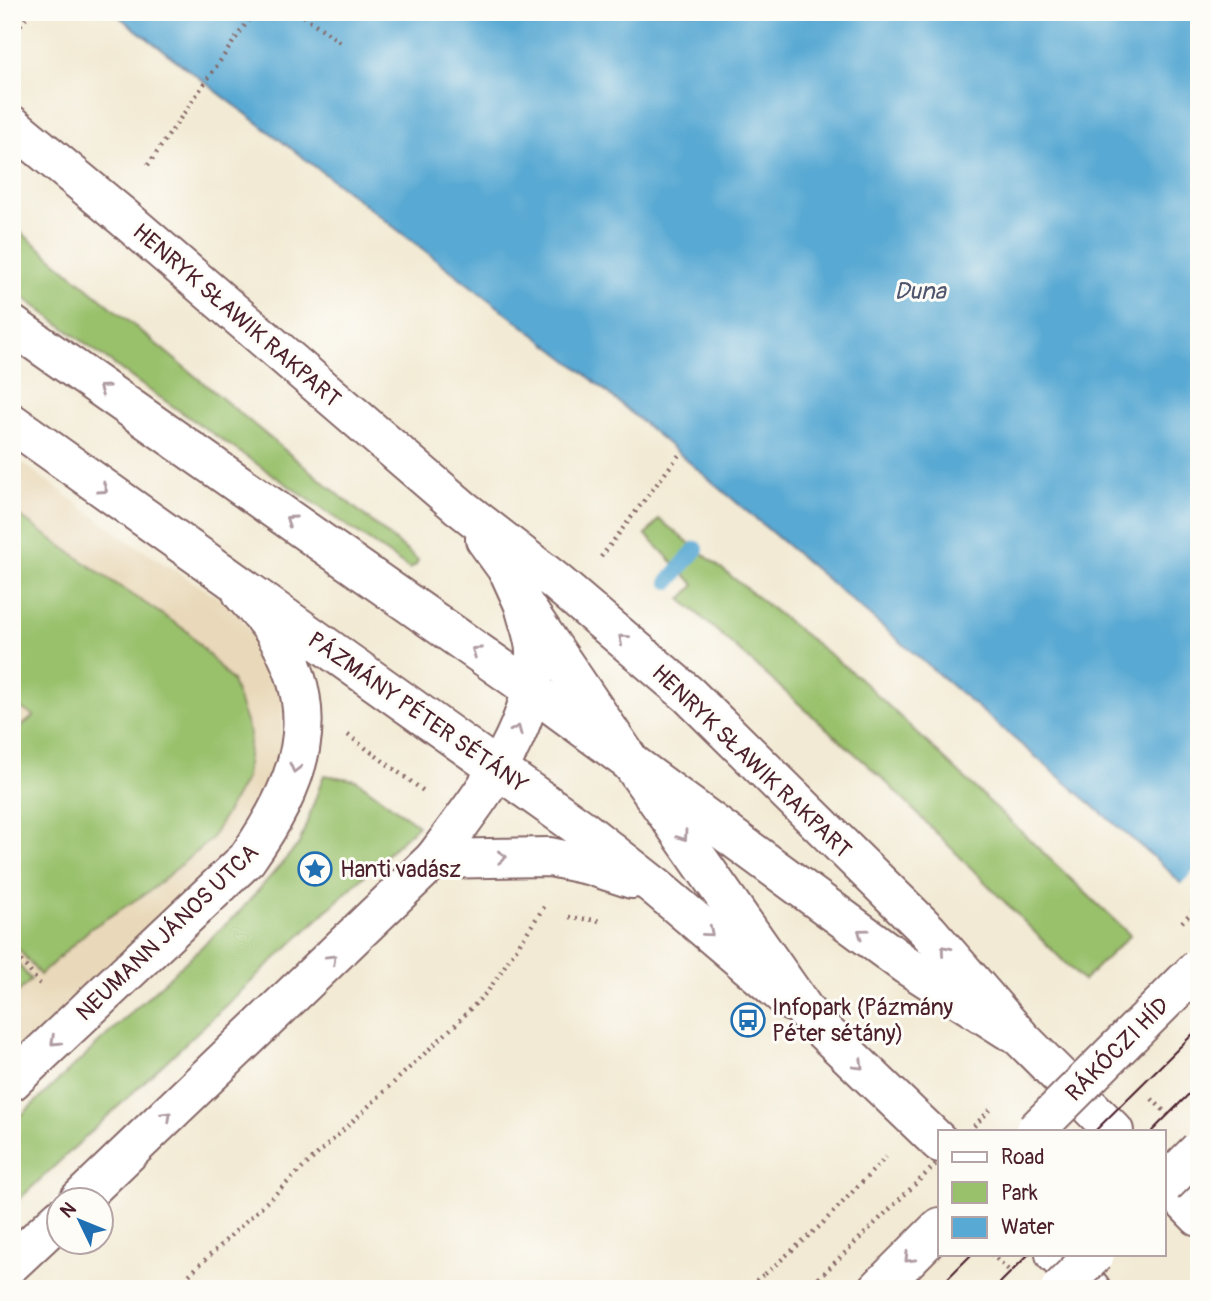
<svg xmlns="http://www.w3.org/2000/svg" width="1211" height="1301" viewBox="0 0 1211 1301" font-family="Pangolin,sans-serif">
  <rect width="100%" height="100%" fill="#fdfcf7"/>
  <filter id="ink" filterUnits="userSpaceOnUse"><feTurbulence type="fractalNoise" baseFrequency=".0143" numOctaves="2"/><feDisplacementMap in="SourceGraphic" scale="14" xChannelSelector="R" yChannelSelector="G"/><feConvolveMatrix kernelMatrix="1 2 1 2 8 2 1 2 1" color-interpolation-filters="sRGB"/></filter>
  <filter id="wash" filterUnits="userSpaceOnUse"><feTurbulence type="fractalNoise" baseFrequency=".00686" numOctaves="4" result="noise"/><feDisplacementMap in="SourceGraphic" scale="28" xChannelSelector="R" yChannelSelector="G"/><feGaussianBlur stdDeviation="1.57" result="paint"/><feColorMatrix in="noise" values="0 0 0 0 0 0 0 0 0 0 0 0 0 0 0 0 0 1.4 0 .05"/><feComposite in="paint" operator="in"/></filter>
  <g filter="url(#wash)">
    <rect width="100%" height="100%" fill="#f2ead4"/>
    <path fill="#e9d9ba" d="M12,455L125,539L233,607L284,676L279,775L226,853L12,1059Z"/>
    <path fill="#99c16c" stroke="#72704c" stroke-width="2" d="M12,225L418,560L416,565L410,569L139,383L12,289Z
      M12,511L104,576L187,631L232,681L250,734L246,778L211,839L151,890L90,929L40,975L12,941V734L34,716L12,703Z
      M659,519L858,677L1130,935L1083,981L879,775L681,599L695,585L646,535Z
      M324,775L356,780L418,825L12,1206V1124L241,910L299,844Z
      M12,957L31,980L12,998Z"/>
    <path fill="#58a9d3" stroke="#51647f" stroke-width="2" d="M113,12H1199V902L1164,866L582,371Z"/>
    <path fill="#f2ead4" d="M1199,866V906L1179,886Z"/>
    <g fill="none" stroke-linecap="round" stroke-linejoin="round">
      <path stroke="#58a9d3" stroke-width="16" d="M669,581L696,549"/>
    </g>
  </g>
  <g filter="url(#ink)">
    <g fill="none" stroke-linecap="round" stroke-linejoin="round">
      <defs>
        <path id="minor" d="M12,1081L247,859C299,785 328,714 273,630C264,617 252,605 242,593"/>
        <path id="tertiary" d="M12,325L532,690L906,965L1008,1030
          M12,423L582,829L657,888L791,1002
          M434,859C478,799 536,731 535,652C535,637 527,620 524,605
          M434,859L550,857L592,866L632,879"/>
        <path id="secondary" d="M12,125L123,217L460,507L555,581L689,695L928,931L1021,1038L1114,1131
          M485,539L509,572L524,605L629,760L810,1018L940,1143
          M1164,1181L1199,1217
          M1055,1254L1091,1289"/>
        <path id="primary" d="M79,1200L434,859
          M12,1263L60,1218
          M878,1289L940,1227"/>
      </defs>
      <use href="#minor" stroke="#856666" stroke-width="42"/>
      <use href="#tertiary" stroke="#856666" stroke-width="42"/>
      <use href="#secondary" stroke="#856666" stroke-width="42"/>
      <use href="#primary" stroke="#856666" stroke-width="42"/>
      <path stroke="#856666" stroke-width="4.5" stroke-dasharray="2 5" stroke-linecap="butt" d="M298,12L343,44
        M12,36L30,12
        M148,165L254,12
        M601,557L679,455
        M348,735L425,792
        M569,917L601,921
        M12,950L40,984
        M1152,1099L1168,1115
        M991,1254L1011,1272
        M765,1274L820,1226L886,1157
        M174,1289L455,1025L488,991L546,904
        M745,1289L767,1272
        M808,1289L819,1278"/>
      <use href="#minor" stroke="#fff" stroke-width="38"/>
      <use href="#tertiary" stroke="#fff" stroke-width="38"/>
      <use href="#secondary" stroke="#fff" stroke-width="38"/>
      <use href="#primary" stroke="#fff" stroke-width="38"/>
      <path stroke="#4a1f2b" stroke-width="2" d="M1095,1131L1199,1028
        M1152,1131L1199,1084
        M937,1289L972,1254
        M994,1289L1029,1254"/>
      <defs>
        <path id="primary-bridge" d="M1035,1131L1199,967
          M1164,1185L1199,1150
          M1060,1289L1095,1254"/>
      </defs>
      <use href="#primary-bridge" stroke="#856666" stroke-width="42" stroke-linecap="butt"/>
      <path stroke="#856666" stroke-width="4.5" stroke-dasharray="2 5" stroke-linecap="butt" d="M1182,922L1199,905
        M969,1131L993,1107
        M819,1278L940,1160"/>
      <use href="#primary-bridge" stroke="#fff" stroke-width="38"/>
    </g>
    <defs><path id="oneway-chevron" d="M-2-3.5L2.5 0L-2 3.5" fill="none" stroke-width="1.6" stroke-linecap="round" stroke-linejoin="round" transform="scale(1.75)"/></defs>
    <g stroke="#ae9aa0">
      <use href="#oneway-chevron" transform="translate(103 389) rotate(-145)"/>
      <use href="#oneway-chevron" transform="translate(103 489) rotate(35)"/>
      <use href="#oneway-chevron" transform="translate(290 520) rotate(-145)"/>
      <use href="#oneway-chevron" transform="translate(623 639) rotate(-139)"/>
      <use href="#oneway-chevron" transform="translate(476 651) rotate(-145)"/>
      <use href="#oneway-chevron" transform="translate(517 730) rotate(-67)"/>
      <use href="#oneway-chevron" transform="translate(295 768) rotate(104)"/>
      <use href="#oneway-chevron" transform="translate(683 836) rotate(55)"/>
      <use href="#oneway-chevron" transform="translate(502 857) rotate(-2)"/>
      <use href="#oneway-chevron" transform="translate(709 932) rotate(40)"/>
      <use href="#oneway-chevron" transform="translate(862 933) rotate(-144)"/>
      <use href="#oneway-chevron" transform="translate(945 950) rotate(-131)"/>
      <use href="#oneway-chevron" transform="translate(332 959) rotate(-44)"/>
      <use href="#oneway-chevron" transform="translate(55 1041) rotate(137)"/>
      <use href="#oneway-chevron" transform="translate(859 1065) rotate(44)"/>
      <use href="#oneway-chevron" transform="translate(167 1116) rotate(-44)"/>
      <use href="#oneway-chevron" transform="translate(909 1258) rotate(135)"/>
    </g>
  </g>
  <defs>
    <symbol id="sight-ring" viewBox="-11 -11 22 22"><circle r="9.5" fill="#fdfcf7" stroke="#1f6fb2" stroke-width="1.5"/><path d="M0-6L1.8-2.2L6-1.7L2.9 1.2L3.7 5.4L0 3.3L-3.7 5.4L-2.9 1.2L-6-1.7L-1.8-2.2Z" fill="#1f6fb2"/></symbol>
    <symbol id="bus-ring" viewBox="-11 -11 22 22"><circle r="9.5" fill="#fdfcf7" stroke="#1f6fb2" stroke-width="1.5"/><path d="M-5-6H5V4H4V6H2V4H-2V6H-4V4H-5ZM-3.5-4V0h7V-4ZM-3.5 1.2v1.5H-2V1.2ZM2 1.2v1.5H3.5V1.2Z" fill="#1f6fb2"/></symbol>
  </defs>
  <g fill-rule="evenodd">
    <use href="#sight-ring" x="296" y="850" width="38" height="38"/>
    <use href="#bus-ring" x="729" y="1001" width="38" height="38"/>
  </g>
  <g text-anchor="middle" stroke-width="6" stroke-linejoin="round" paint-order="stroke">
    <g font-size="23" fill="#4a1f2b" stroke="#fdfcf7">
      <text transform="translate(237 315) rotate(41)" y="8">HENRYK SŁAWIK RAKPART</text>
      <text transform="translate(418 712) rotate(35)" y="8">PÁZMÁNY PÉTER SÉTÁNY</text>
      <text transform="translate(752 761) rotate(44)" y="8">HENRYK SŁAWIK RAKPART</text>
      <text transform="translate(167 932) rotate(-44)" y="8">NEUMANN JÁNOS UTCA</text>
      <text transform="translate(1117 1049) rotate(-45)" y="8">RÁKÓCZI HÍD</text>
    </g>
    <g font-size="23" fill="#4a1f2b" stroke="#fdfcf7" text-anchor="start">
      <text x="340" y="877">Hanti vadász</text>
      <text x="772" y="1015">Infopark (Pázmány<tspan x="772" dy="26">Péter sétány)</tspan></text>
    </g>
    <g font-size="24" font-style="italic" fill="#50566e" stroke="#fdfcf7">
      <text x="920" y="299">Duna</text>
    </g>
  </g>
  <rect width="1211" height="1301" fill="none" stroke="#fdfcf7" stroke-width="42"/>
  <rect x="938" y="1130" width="228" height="126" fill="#fdfcf7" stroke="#b5a4a5" stroke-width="2"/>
  <rect x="952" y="1152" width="35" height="10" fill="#ffffff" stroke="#b5a4a5" stroke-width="2"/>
  <text x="1001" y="1164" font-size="21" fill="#4a1f2b">Road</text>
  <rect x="952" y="1182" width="35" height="21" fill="#99c16c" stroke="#b5a4a5" stroke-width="2"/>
  <text x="1001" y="1200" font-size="21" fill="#4a1f2b">Park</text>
  <rect x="952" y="1217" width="35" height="21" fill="#58a9d3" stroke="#b5a4a5" stroke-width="2"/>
  <text x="1001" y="1234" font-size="21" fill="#4a1f2b">Water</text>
  <g transform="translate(80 1221) rotate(313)"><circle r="33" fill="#fdfcf7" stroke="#b5a4a5" stroke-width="2"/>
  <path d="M0-5L12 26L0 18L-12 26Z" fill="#1f6fb2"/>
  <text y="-10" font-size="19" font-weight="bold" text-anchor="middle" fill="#4a1f2b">N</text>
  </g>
</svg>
